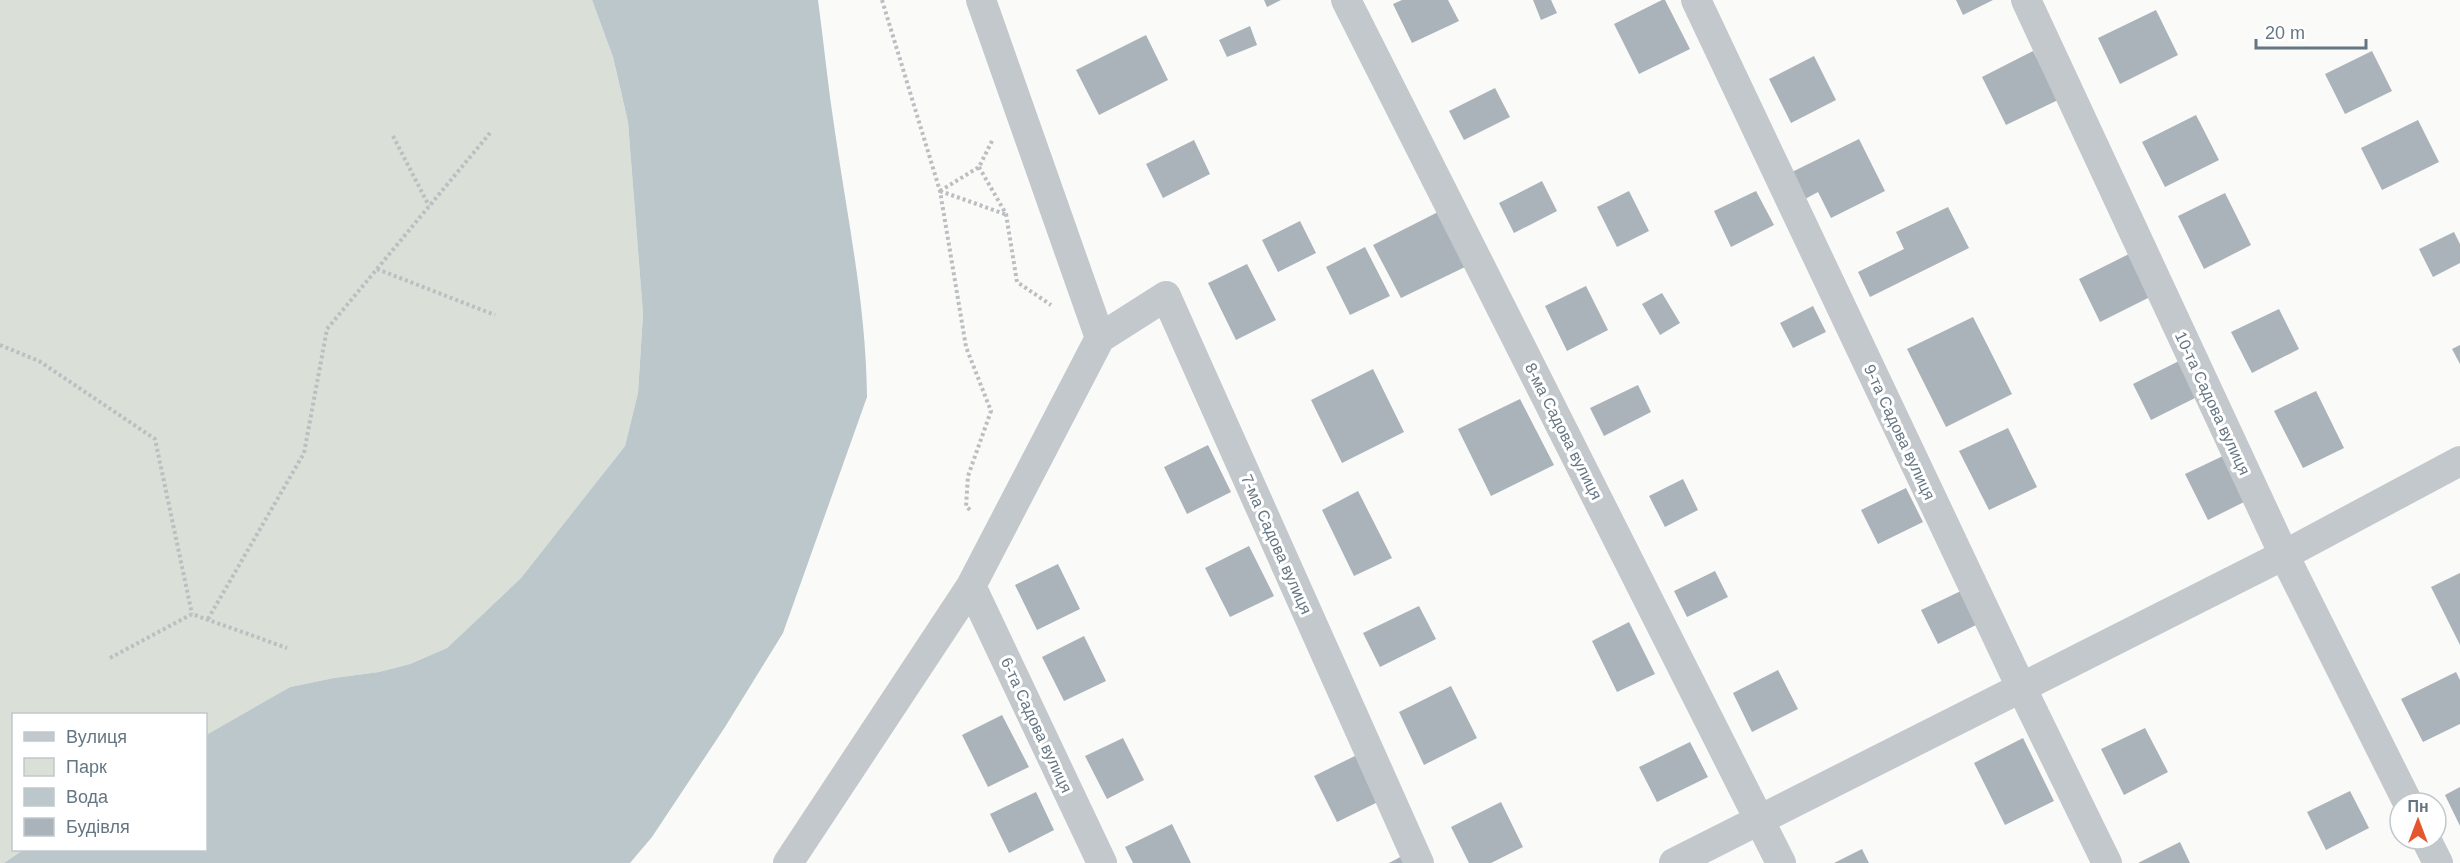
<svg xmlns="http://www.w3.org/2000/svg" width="2460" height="863" viewBox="0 0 2460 863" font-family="Arial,sans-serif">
  <rect width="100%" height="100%" fill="#fafaf8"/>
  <path fill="#dadfd7" d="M0,0H592L613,57L628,122L643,314L638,393L625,446L521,578L447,648L410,664L379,672L334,678L290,687L206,735V714H14V850H23L4,863H0Z"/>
  <path fill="#bbc7cb" d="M592,0H818C824,44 828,88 835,132C848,222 866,305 867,397L783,633L725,727L652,837L630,863H4L23,850H206V735L290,687L334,678L379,672L410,664L447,648L521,578L625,446L638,393L643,314L628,122L613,57Z"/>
  <path fill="#aab3b9" d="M1264,0H1281L1267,7Z
    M1402,0H1448L1459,21L1412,43L1393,4Z
    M1533,0H1551L1557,13L1541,20Z
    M1662,0H1665L1690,49L1639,74L1614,24Z
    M1956,0H1993L1963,15Z
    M2156,10L2178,55L2120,84L2098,38Z
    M1250,26L1257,45L1227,57L1219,40Z
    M1146,35L1168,80L1099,115L1076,70Z
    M2033,51L2058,100L2006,125L1982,77Z
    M2372,51L2392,91L2345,114L2325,74Z
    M1814,56L1836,100L1791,123L1769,79Z
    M1495,88L1510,117L1464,140L1449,111Z
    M2196,115L2219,160L2165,187L2142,142Z
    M2418,120L2439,162L2382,190L2361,148Z
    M1859,139L1885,191L1831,218L1818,192L1805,199L1792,172Z
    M1194,140L1210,174L1163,198L1146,164Z
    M1542,181L1557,211L1514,233L1499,203Z
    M1629,191L1649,231L1617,247L1597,207Z
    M1756,191L1774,225L1731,247L1714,211Z
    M2225,193L2251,245L2204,269L2178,216Z
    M1948,207L1969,248L1870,297L1858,272L1904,249L1896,232Z
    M1440,211L1467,266L1401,298L1373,245Z
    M1300,221L1316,253L1278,272L1262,240Z
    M2454,232L2460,244V263L2433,277L2419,249Z
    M1365,247L1390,296L1350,315L1326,267Z
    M2129,254L2150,297L2100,322L2079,279Z
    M1247,264L1276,320L1236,340L1208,283Z
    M1586,286L1608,330L1567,351L1545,306Z
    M1662,293L1680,323L1660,335L1642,304Z
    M1813,306L1826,332L1793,348L1780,323Z
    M2279,309L2299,349L2252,373L2231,332Z
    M1973,317L2012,394L1946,427L1907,349Z
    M2460,345V364L2452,349Z
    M2181,360L2199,396L2151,420L2133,384Z
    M1373,369L1404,432L1342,463L1311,400Z
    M1638,385L1651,412L1604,436L1590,408Z
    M2316,391L2344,448L2303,468L2274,411Z
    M1520,399L1554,465L1491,496L1458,429Z
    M2008,428L2037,487L1989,510L1959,451Z
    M1208,445L1231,492L1187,514L1164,467Z
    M2225,455L2248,500L2208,520L2185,474Z
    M1683,479L1698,510L1665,527L1649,496Z
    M1906,488L1923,522L1878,544L1861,510Z
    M1358,491L1392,558L1354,576L1322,510Z
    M1249,546L1274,596L1230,617L1205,568Z
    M1058,564L1080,609L1037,630L1015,585Z
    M1715,571L1728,597L1687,617L1674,591Z
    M2460,573V645L2431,587Z
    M1965,589L1982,622L1938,644L1921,610Z
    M1419,606L1436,639L1380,667L1363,633Z
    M1629,622L1655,674L1617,692L1592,641Z
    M1084,636L1106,681L1064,701L1042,657Z
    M1778,670L1798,709L1752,732L1733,693Z
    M2456,672L2460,680V724L2423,742L2401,699Z
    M1451,686L1477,738L1424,765L1399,712Z
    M1002,715L1029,767L988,787L962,735Z
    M2145,728L2168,772L2124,795L2101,749Z
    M1123,738L1144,780L1107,799L1085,756Z
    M2023,738L2054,801L2005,825L1974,763Z
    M1690,742L1708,777L1657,802L1639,767Z
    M1359,754L1382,800L1337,822L1314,776Z
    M2460,787V826L2445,795Z
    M2350,791L2369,828L2326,850L2307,812Z
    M1036,792L1054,830L1009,853L990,814Z
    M1501,802L1523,847L1491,863H1469L1451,827Z
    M1172,824L1191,863H1133L1125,847Z
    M2180,842L2190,863H2138Z
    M1862,849L1869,863H1834Z
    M1406,854L1411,863H1389Z"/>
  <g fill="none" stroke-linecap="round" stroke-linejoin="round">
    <path stroke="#bbbfc2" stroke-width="4" stroke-dasharray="3 3" stroke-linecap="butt" d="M882,0L940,191L966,347L991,411L968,476L966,506L971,511
      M393,136L429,206
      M979,167L1006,214L1017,282L1051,305
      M940,191L979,167L993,139
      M940,191L1005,214
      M377,269L495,315
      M0,345L39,361L155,439L192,614
      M208,619L304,453L327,329L490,133
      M110,658L192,614L287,648"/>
    <path stroke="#c3c8cc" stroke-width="30" d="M1346,0L1781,863
      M1696,0L2021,687L2107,863
      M2026,0L2284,555L2408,803
      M1100,338L1166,296L1419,863
      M971,586L1102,863
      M2426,839L2438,863
      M788,863L971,586L1100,338L981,0
      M1674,863L2284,555L2460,461"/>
  </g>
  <g text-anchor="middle" stroke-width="6" stroke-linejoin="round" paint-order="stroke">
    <g font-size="16" fill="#657683" stroke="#fff">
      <text transform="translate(2213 403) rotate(65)" y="6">10-та Садова вулиця</text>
      <text transform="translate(1564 431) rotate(63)" y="6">8-ма Садова вулиця</text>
      <text transform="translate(1900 432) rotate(65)" y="6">9-та Садова вулиця</text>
      <text transform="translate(1277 544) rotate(66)" y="6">7-ма Садова вулиця</text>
      <text transform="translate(1037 725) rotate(65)" y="6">6-та Садова вулиця</text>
    </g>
  </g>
  <rect x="12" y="713" width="195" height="138" fill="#ffffff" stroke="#c1c8cd" stroke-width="1.5"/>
  <rect x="24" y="732" width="30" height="9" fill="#c3c8cc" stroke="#c1c8cd" stroke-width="1.5"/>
  <text x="66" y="743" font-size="18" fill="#657683">Вулиця</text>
  <rect x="24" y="758" width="30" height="18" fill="#dadfd7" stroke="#c1c8cd" stroke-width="1.5"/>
  <text x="66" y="773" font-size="18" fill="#657683">Парк</text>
  <rect x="24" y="788" width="30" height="18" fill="#bbc7cb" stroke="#c1c8cd" stroke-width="1.5"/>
  <text x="66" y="803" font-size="18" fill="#657683">Вода</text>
  <rect x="24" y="818" width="30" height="18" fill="#aab3b9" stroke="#c1c8cd" stroke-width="1.5"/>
  <text x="66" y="833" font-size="18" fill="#657683">Будівля</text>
  <g transform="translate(2418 821)"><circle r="28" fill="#ffffff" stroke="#c1c8cd" stroke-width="1.5"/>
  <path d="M0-4.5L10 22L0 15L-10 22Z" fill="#e4572e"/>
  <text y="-9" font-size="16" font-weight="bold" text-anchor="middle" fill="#657683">Пн</text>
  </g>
  <path d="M2256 39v9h110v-9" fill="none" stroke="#657683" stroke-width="3"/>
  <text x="2265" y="39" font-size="18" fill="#657683" stroke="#ffffff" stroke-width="4.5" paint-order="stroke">20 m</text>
</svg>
